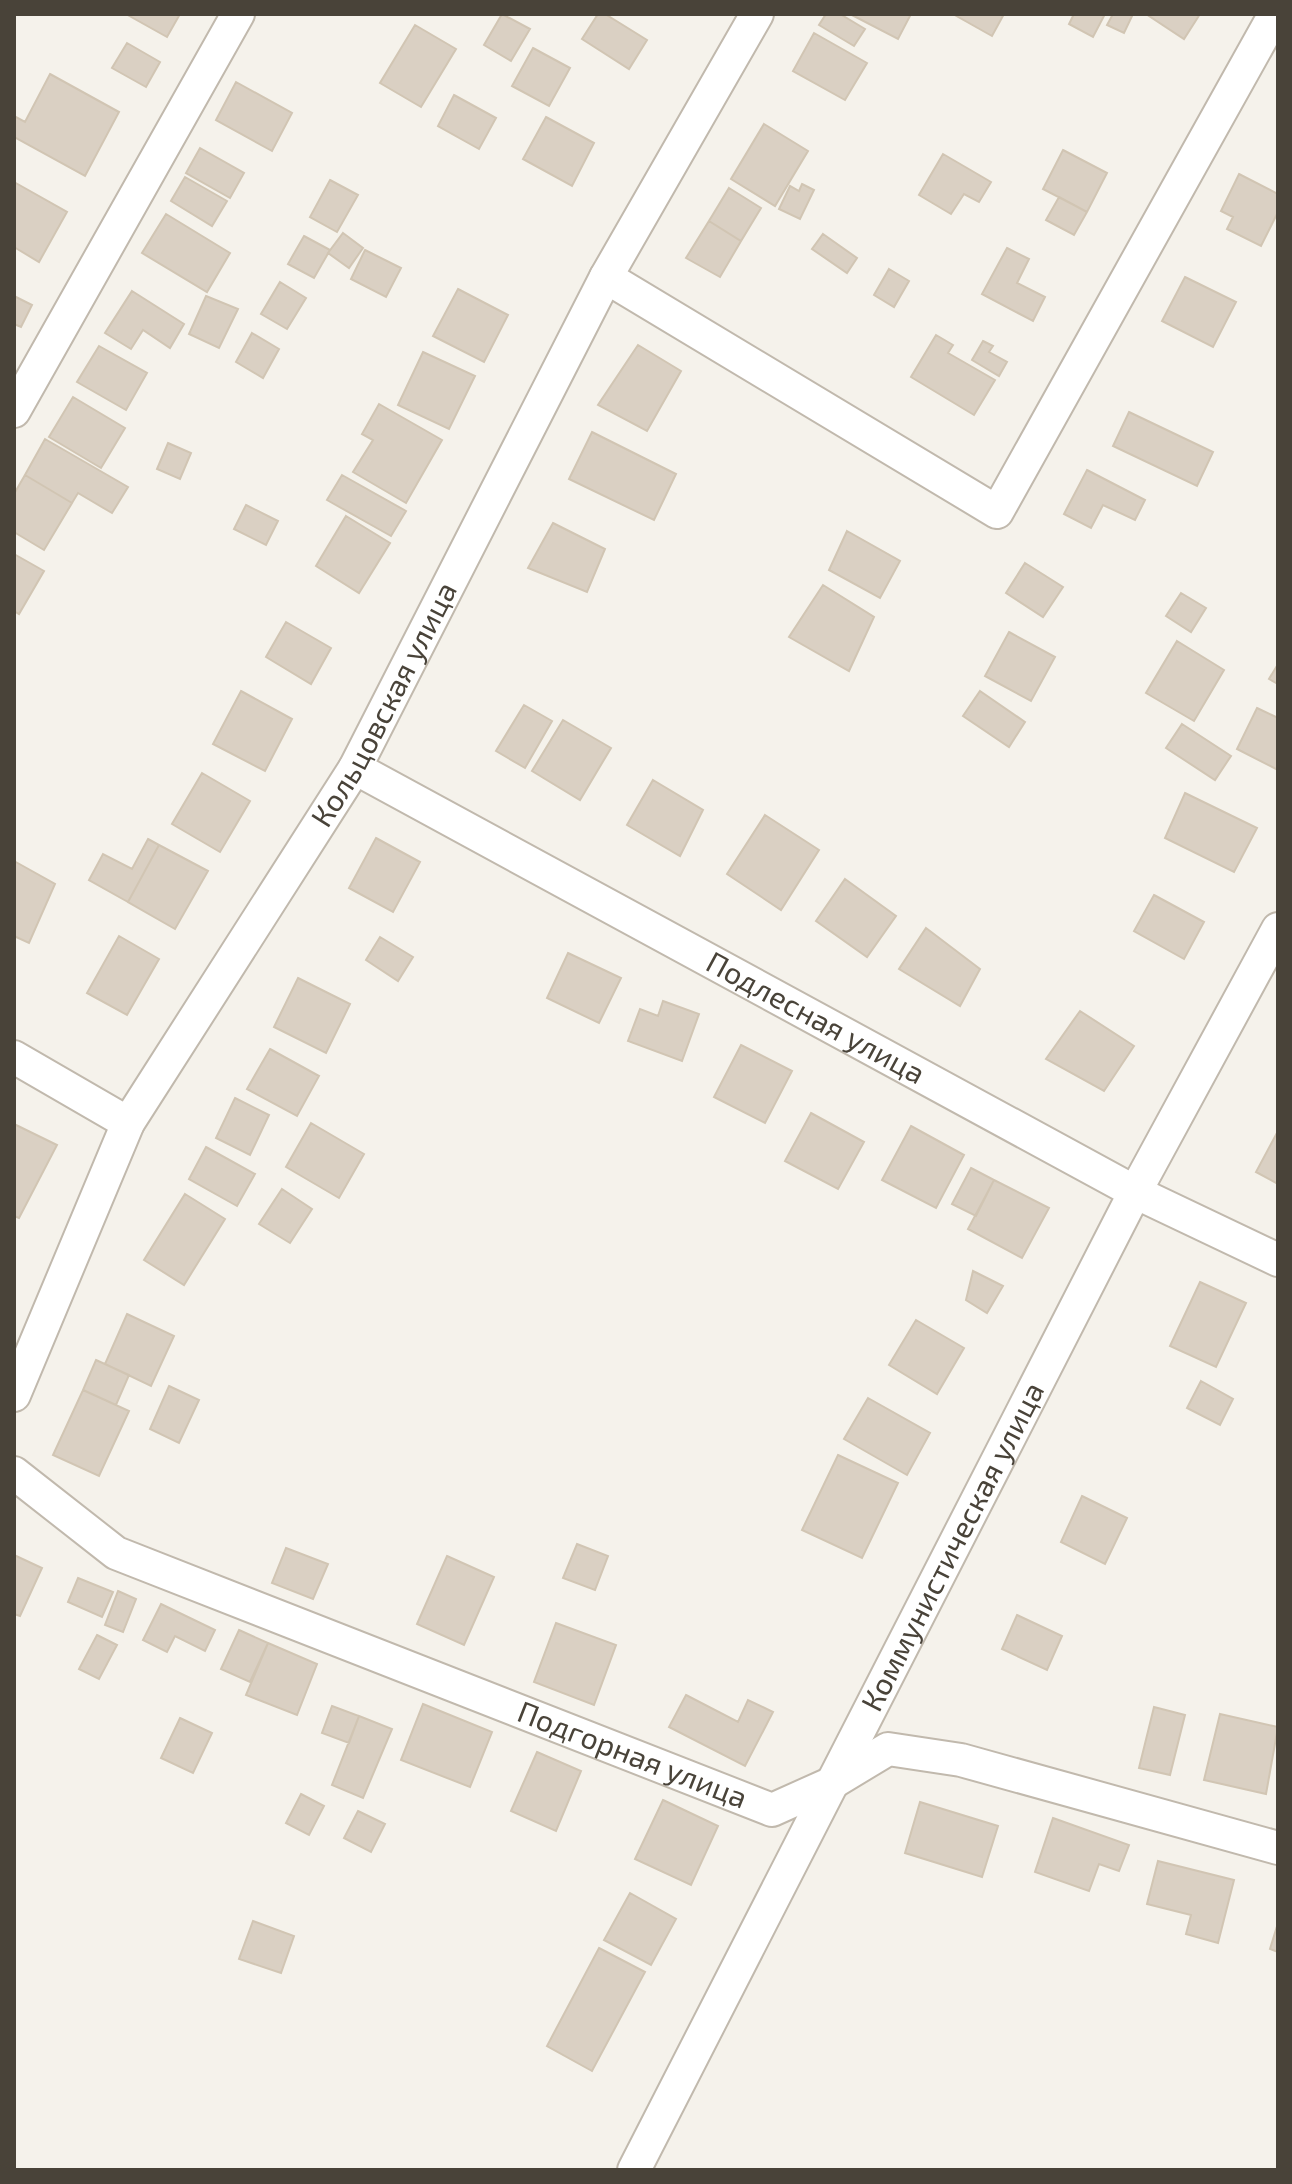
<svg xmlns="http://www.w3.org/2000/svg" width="1292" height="2184" viewBox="0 0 1292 2184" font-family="'Exo 2',sans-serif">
  <rect width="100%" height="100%" fill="#f5f2eb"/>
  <path fill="#dad0c3" stroke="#d1c5b3" stroke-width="2" d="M126,14H180L167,37Z
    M502,14L530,29L511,61L484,45Z
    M598,14H605L647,40L629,69L582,39Z
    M826,14H840L865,29L854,46L819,25Z
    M850,14H911L898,39Z
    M953,14H1004L992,36Z
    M1074,14H1105L1093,37L1069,24Z
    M1113,14H1133L1124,33L1107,25Z
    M1146,14H1200L1184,39Z
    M415,25L456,49L421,107L380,83Z
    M814,33L867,63L845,100L793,71Z
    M127,43L160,62L146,87L112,68Z
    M533,48L570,68L549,106L512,86Z
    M50,74L119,112L85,176L14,137V116L25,122Z
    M236,82L292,113L272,151L216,120Z
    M454,95L496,118L479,149L438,126Z
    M546,117L594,143L572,186L523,159Z
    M764,124L808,151L775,206L731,179Z
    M200,148L244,173L230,198L186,173Z
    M1063,150L1107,173L1087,212L1043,189Z
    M943,154L991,182L979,202L964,194L951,214L919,195Z
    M1239,174L1278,194V212L1261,246L1227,229L1233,217L1221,211Z
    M185,177L227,201L212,226L171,201Z
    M330,180L358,195L337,232L310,217Z
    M14,182L67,212L39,262L14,247Z
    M802,184L814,190L800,219L779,209L790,186L799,191Z
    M729,188L761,208L741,241L709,221Z
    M1059,197L1087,212L1074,235L1046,220Z
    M166,214L230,253L207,292L142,253Z
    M709,221L741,241L720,277L686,258Z
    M343,233L363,248L349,268L328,253Z
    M823,234L857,258L847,273L812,249Z
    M304,236L330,250L314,278L288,264Z
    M1007,248L1029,259L1017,283L1045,297L1033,321L982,294Z
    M365,250L401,268L386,297L351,279Z
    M889,269L909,281L894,307L874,295Z
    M1185,277L1236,302L1213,347L1162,321Z
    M280,282L306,298L287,329L261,314Z
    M458,289L508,315L484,362L433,336Z
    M132,291L184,324L170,348L143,330L131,349L105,333Z
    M14,296L32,305L21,327L14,324Z
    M206,296L238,309L219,348L189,334Z
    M252,333L279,349L263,378L236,362Z
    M936,335L953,345L948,353L995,380L974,415L911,377Z
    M983,341L993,346L989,352L1007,362L999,376L972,360Z
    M638,345L681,371L647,431L598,405Z
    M99,346L147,373L126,410L77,382Z
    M423,352L475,376L449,429L398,405Z
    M73,397L125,428L101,468L49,437Z
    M379,404L442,440L406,503L353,472L373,440L362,434Z
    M1129,412L1213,452L1197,486L1113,446Z
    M592,432L676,474L654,520L569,479Z
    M45,439L128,487L112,513L78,493L72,503L25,475Z
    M168,443L191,453L180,479L157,469Z
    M1087,470L1145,500L1135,520L1103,505L1091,528L1064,514Z
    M25,475L72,503L44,550L14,532V494Z
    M342,475L406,511L391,536L327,500Z
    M246,505L278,521L266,545L234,529Z
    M346,516L390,543L359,593L316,566Z
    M553,523L605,549L587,592L528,568Z
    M847,531L900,561L880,598L829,570Z
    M14,554L44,571L19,614L14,611Z
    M1025,563L1063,587L1043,617L1006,593Z
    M823,585L874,617L849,671L789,637Z
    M1181,593L1206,608L1191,632L1166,616Z
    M286,622L331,648L311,684L266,657Z
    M1009,632L1055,657L1031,701L985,676Z
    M1177,641L1224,670L1194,721L1146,693Z
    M1278,664V684L1269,679Z
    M241,691L292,719L265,771L213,744Z
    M980,691L1025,722L1009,747L963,716Z
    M524,705L552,721L525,768L496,751Z
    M1257,708L1278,718V770L1237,749Z
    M563,720L611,748L580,800L532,771Z
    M1182,724L1231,756L1215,780L1166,748Z
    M202,773L250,801L220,852L172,824Z
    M653,780L703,810L680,856L627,825Z
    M1185,793L1257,828L1234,872L1165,838Z
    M765,815L819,850L781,910L727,874Z
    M376,838L420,862L393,912L349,888Z
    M148,839L159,845L128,902L89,880L103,854L132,869Z
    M159,845L208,871L175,929L128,902Z
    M14,861L55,884L29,943L14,936Z
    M845,879L896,916L867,957L816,921Z
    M1154,895L1204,922L1184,959L1134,931Z
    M926,928L980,969L960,1006L899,969Z
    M119,936L159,959L127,1015L87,993Z
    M380,937L413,957L398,981L366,960Z
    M568,953L621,978L599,1023L547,998Z
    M298,978L350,1004L326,1053L274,1027Z
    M663,1001L699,1014L682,1061L628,1041L640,1009L658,1016Z
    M1080,1011L1134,1046L1104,1091L1046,1059Z
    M741,1045L792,1071L765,1123L714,1097Z
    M270,1049L319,1076L297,1116L247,1089Z
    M235,1098L269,1115L250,1155L216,1138Z
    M811,1113L864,1142L838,1189L785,1161Z
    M311,1123L364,1154L339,1198L286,1167Z
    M14,1124L57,1145L19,1218L14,1216Z
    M911,1126L964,1155L936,1208L882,1180Z
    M1278,1131V1184L1256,1172Z
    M206,1147L255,1174L237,1206L189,1179Z
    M971,1168L994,1180L976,1216L952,1204Z
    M994,1180L1049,1208L1022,1258L968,1229Z
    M282,1189L312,1209L290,1243L259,1224Z
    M185,1194L225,1219L184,1285L144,1260Z
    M973,1271L1003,1286L987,1313L966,1300Z
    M1200,1282L1246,1303L1216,1367L1170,1346Z
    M127,1314L174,1336L151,1386L105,1364Z
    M916,1320L964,1348L937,1394L889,1365Z
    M96,1360L129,1375L116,1405L83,1390Z
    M1201,1381L1233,1399L1220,1425L1187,1408Z
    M169,1386L199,1400L179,1443L150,1429Z
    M83,1390L129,1411L99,1476L53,1455Z
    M868,1398L930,1433L907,1475L844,1439Z
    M838,1455L898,1483L862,1558L802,1530Z
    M1082,1496L1127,1518L1105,1564L1061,1542Z
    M577,1544L608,1556L595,1590L563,1578Z
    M286,1548L328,1564L313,1599L272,1583Z
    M14,1555L42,1568L20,1616L14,1614Z
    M447,1556L494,1577L464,1645L417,1624Z
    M78,1578L113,1592L102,1617L68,1602Z
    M118,1591L136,1599L123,1632L105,1625Z
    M161,1604L215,1630L205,1651L175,1636L167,1652L143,1640Z
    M1017,1615L1062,1636L1047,1670L1002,1649Z
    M556,1623L616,1645L594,1705L534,1682Z
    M239,1630L268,1643L250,1682L221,1669Z
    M97,1635L117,1645L99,1679L79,1669Z
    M268,1643L317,1664L297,1715L246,1695Z
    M686,1695L738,1722L748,1700L773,1712L745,1766L669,1727Z
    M423,1704L492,1732L470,1787L401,1760Z
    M332,1706L359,1716L349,1743L322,1733Z
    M1154,1707L1185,1715L1170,1775L1139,1768Z
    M1220,1714L1278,1727L1266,1794L1204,1780Z
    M359,1716L392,1729L363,1798L332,1785Z
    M180,1718L212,1733L193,1773L161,1758Z
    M537,1752L581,1771L556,1831L511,1811Z
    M301,1794L324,1806L309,1835L286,1823Z
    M663,1800L718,1826L691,1885L635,1859Z
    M920,1802L998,1826L982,1877L905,1853Z
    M358,1811L385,1824L371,1852L344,1838Z
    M1053,1818L1129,1845L1119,1871L1099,1864L1089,1891L1035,1872Z
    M1158,1861L1234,1880L1218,1943L1186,1934L1191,1915L1147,1904Z
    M630,1893L676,1919L651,1965L604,1940Z
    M253,1921L294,1936L281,1973L239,1959Z
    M1278,1923V1952L1270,1949Z
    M599,1948L645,1972L592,2071L547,2046Z"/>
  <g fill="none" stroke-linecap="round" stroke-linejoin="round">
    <defs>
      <g id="minor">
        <path d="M606,277L997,512L1275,14"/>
        <path d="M14,411L238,14"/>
        <path id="s1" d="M355,768L1135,1192L1278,1260"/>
        <path d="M14,1057L128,1123"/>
        <path id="s2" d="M14,1395L128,1123L355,768L606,277L757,14"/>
        <path id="s3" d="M14,1473L116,1553L772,1810L830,1784L888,1749L961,1760L1278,1848"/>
        <path id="s4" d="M634,2170L1135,1192L1278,929"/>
      </g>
    </defs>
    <use href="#minor" stroke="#c1b9ad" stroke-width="36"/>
    <use href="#minor" stroke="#fff" stroke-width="32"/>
  </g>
  <g text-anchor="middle" stroke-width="8" stroke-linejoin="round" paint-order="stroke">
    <g font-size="30" fill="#494339" stroke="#fff">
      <text dy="10" stroke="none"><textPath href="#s2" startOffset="786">Кольцовская улица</textPath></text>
      <text dy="10" stroke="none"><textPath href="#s1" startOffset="524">Подлесная улица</textPath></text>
      <text dy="10" stroke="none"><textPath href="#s4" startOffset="700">Коммунистическая улица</textPath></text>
      <text dy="10" stroke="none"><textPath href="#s3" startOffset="684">Подгорная улица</textPath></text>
    </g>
  </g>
  <rect width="1292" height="2184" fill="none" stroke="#494339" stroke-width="32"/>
</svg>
